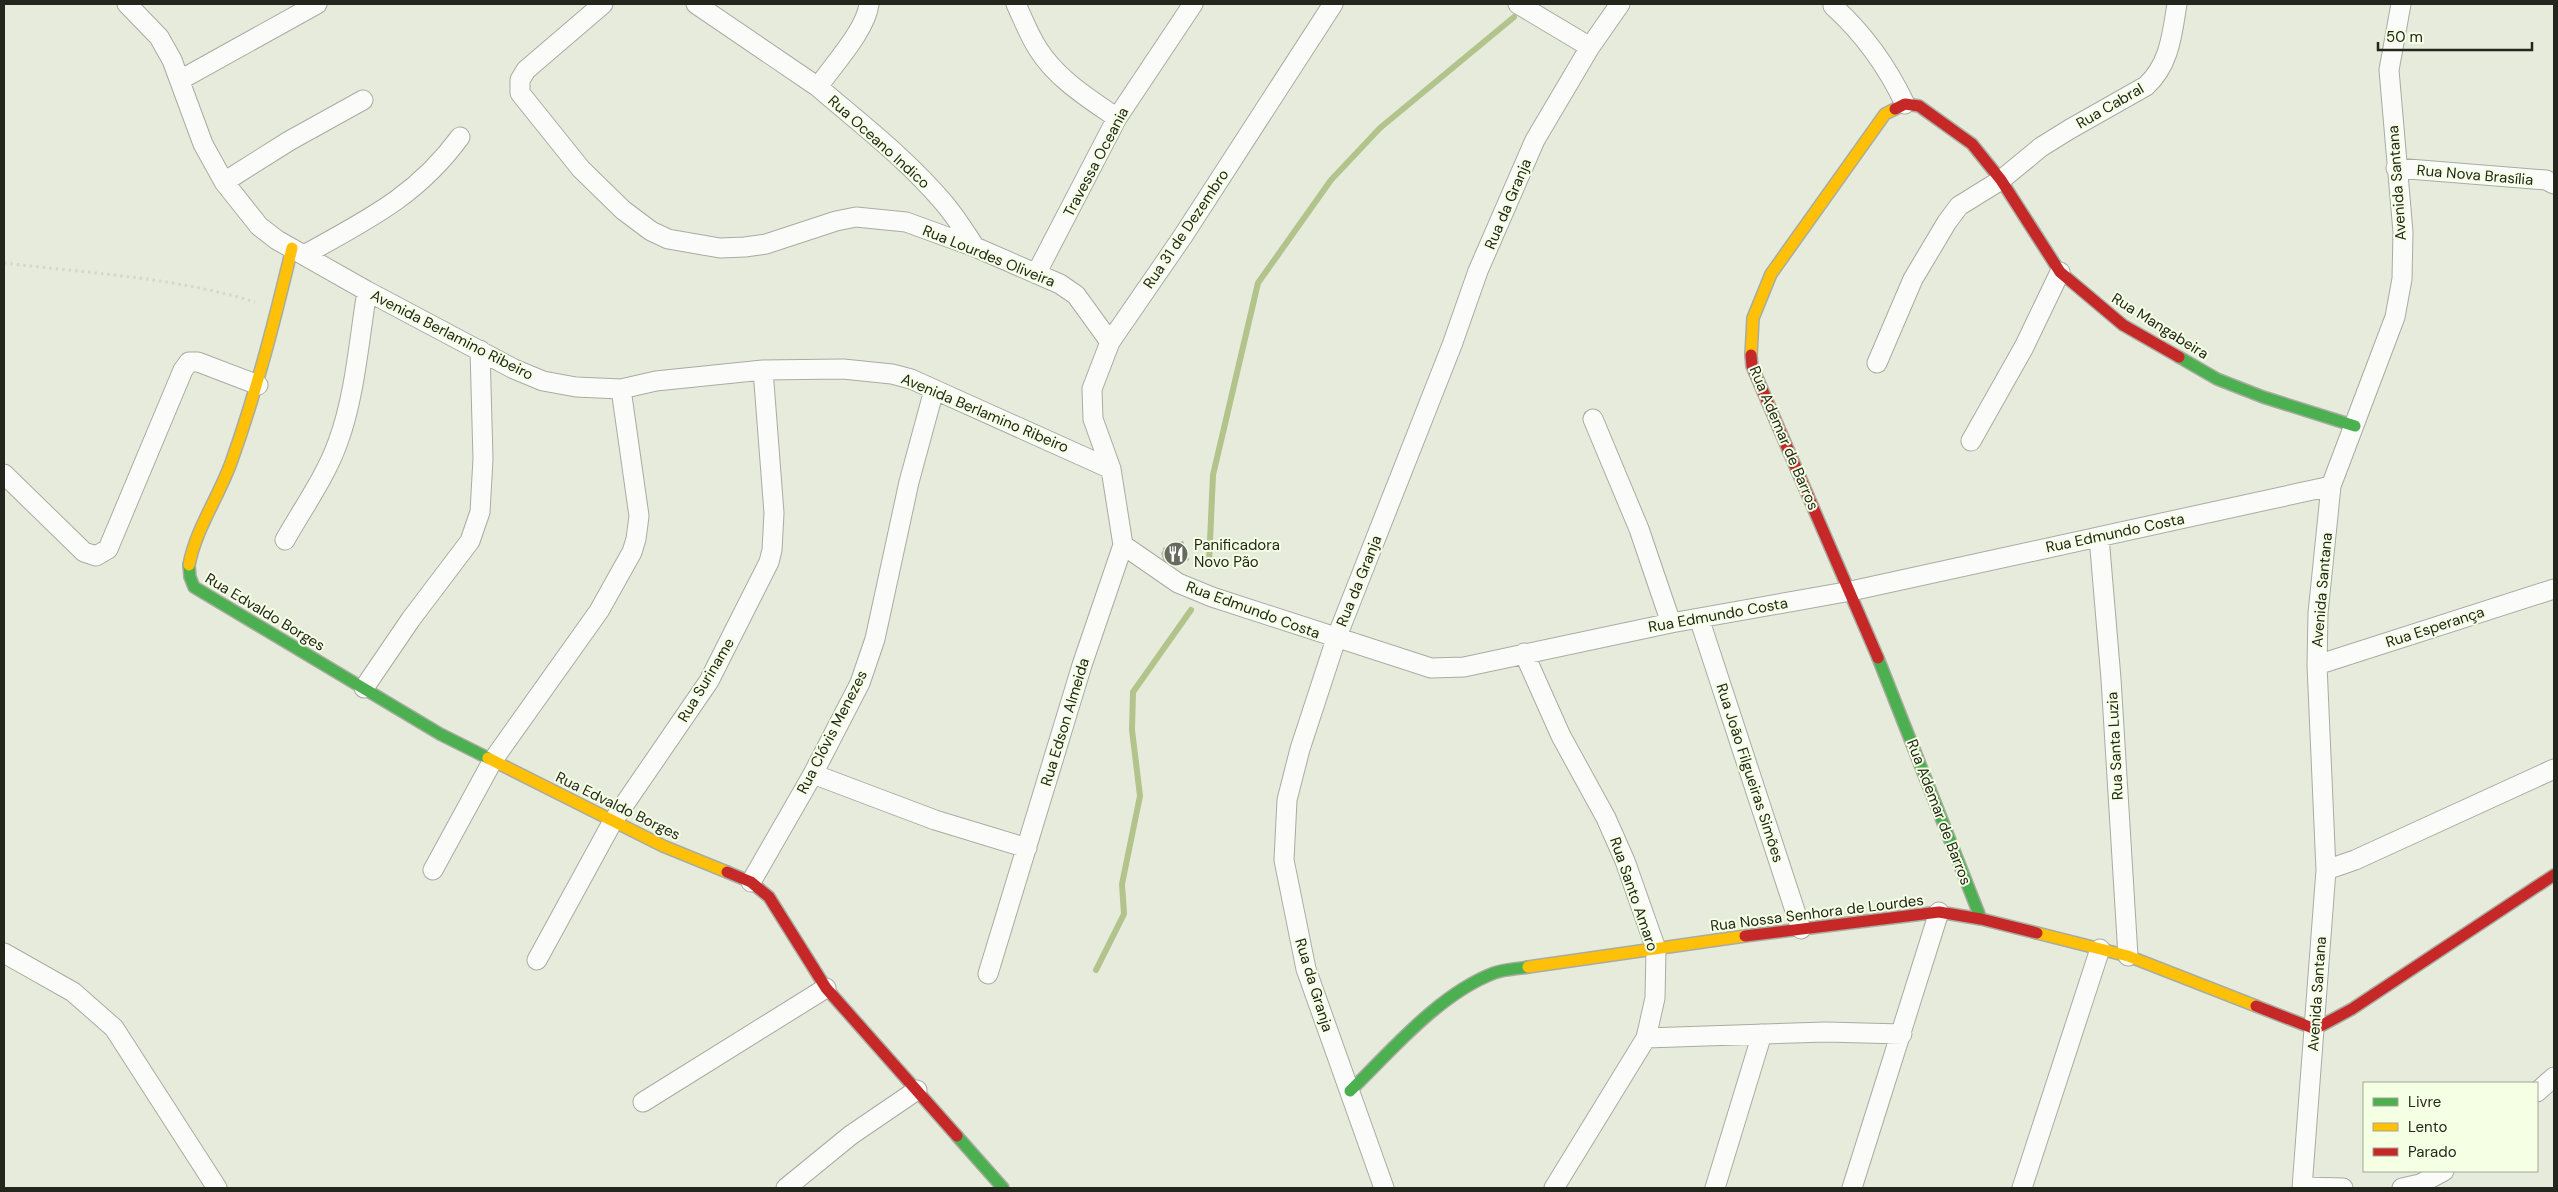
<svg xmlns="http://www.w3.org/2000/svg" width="2558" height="1192" viewBox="0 0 2558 1192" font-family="'DM Sans',sans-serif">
  <rect width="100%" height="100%" fill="#e6ebdc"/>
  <path fill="#0003" d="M1164,549L1188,560L1168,568L1165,566L1161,553Z"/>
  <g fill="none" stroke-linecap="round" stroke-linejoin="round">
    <path stroke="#b2c38c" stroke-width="6" d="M1209,563L1213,475L1258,283L1331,180L1380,128L1514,17
      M1096,970L1124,914L1122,884L1140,796L1132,730L1133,692L1191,610"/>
  </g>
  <path fill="#a5a99d" d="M1183,541L1189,560L1172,565L1168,563L1163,548Z"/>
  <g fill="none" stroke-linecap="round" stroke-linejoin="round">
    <defs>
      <path id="street" d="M127,4L159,37L172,60L203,144L224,182L259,226L277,240L367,291L514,369L543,381L576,387L621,389L656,381L763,370L843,369L892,374L911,379L1111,469
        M603,4L526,70L520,80V93L581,169L623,210L651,231L668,239L720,248L745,247L766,244L836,221L856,217L906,222L975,247L1060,284L1076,295L1110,342
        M696,4L818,87C833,65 866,30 869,4
        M1016,4C1023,19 1029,35 1038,49C1057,79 1088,98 1117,118
        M1518,4L1590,47
        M1833,6C1864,34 1887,66 1905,104
        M180,80L317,4
        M818,87C861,124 907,159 944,203C956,217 965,232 975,247
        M2396,168L2546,180L2554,184
        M224,182L289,141L363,100
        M304,255C367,220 417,196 460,137
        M1036,274L1117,118L1193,4
        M1877,363L1913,279L1947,222L1959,206L2001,180L2041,147L2070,129L2146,86C2170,64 2172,34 2177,4
        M1593,419L1639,529L1671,623
        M1971,441L2024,347L2060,272
        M4,474L84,552L96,556L108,549L183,370L189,362H198L258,385
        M2099,537L2111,679L2128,956
        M285,540C303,508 326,476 338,442C355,396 359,340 367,291
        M1123,545L1178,583L1212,597L1431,668L1464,667L1671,623L1851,591L2331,486
        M1699,618L1801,929
        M1524,653L1561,736L1606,818L1625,861L1656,949L1655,998L1646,1038L1554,1188
        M2317,665L2554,589
        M364,688L411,619L470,541L480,512L483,459L480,350
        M813,774L935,820L1027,848
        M433,870L493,760L599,611L632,552L636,539L639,516L621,389
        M2326,870L2355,860L2554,769
        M751,882L813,774L860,683L875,639L909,482L934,390
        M4,953L73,992L114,1028L217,1188
        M537,960L613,821L709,681L769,562L772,550L774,513L763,370
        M988,974L1082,665L1123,545L1111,469L1093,419L1092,389L1110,342L1183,236L1333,4
        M1646,1038L1826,1032L1902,1034
        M2537,1092L2554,1077
        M643,1102L826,988
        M2302,1187L2343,1188
        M786,1188L851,1135L917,1090
        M1384,1188L1306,969L1284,860L1287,800L1300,749L1336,639L1452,345L1478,271L1535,140L1590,47L1620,4
        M1715,1188L1762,1034
        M1852,1188L1939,912
        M2022,1188L2100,949
        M2302,1188L2326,870L2317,665L2318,613L2331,486L2395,317L2402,279L2403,232L2389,70L2401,4
        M2402,1188L2420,1184L2444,1171"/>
      <path id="fast" d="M2179,357L2217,379L2263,397L2355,426
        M189,565L190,577L194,587L440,734L488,758
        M1878,658L1981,919
        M1350,1091C1392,1050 1439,994 1494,973C1505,969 1517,969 1528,967
        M957,1136L1003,1188"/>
      <path id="slow" d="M1751,355L1753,318L1771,274L1885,114L1895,109
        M189,565C196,528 220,495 232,460C257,390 275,319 292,248
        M488,758L663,846L727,872
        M2037,933L2128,956L2256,1006
        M1528,967L1745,936"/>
      <path id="jam" d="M1895,109L1905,104L1919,106L1972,144L2001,180L2060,272L2123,325L2179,357
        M1751,355L1752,366L1878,658
        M727,872L751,882L769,897L826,988L957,1136
        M1745,936L1939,912L1981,919L2037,933
        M2256,1006L2315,1029L2352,1009L2554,875"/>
    </defs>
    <use href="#street" stroke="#a8aca1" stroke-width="21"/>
    <use href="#fast" stroke="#a8aca1" stroke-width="14"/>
    <use href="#slow" stroke="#a8aca1" stroke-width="14"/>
    <use href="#jam" stroke="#a8aca1" stroke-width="14"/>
    <path stroke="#d4d6d2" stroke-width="3" stroke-dasharray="2.5 4" stroke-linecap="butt" d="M4,263C87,273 174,277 255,302"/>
    <use href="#street" stroke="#fbfcfa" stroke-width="19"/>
    <use href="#fast" stroke="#4caf50" stroke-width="11"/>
    <use href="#slow" stroke="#ffc107" stroke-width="11"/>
    <use href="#jam" stroke="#c62828" stroke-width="11"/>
  </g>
  <defs>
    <symbol id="restaurant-disc" viewBox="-11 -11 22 22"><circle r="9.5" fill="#676b5f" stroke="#f5ffe3"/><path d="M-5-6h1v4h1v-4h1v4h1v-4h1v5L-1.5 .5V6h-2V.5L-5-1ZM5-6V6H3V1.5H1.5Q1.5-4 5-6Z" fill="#fff"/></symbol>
  </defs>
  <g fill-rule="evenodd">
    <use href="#restaurant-disc" x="1162" y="540" width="28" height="28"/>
  </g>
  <g text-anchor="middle" stroke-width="4" stroke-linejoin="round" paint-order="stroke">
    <g font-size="15" fill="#23261c" stroke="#f5ffe3">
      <text transform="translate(2110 106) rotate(-30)" y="5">Rua Cabral</text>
      <text transform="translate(879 142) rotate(42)" y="5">Rua Oceano Indico</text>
      <text transform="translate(1096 162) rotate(-62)" y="5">Travessa Oceania</text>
      <text transform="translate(2475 175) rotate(5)" y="5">Rua Nova Brasília</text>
      <text transform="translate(2397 183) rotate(-94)" y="5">Avenida Santana</text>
      <text transform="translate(1508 204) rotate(-67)" y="5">Rua da Granja</text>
      <text transform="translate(1186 229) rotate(-56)" y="5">Rua 31 de Dezembro</text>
      <text transform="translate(989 256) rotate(22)" y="5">Rua Lourdes Oliveira</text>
      <text transform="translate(2160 326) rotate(32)" y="5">Rua Mangabeira</text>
      <text transform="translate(452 335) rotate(27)" y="5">Avenida Berlamino Ribeiro</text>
      <text transform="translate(985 413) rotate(23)" y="5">Avenida Berlamino Ribeiro</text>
      <text transform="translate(1784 438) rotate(67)" y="5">Rua Ademar de Barros</text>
      <text transform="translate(2115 533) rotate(-12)" y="5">Rua Edmundo Costa</text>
      <text transform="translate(1359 581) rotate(-68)" y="5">Rua da Granja</text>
      <text transform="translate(2322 590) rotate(-85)" y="5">Avenida Santana</text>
      <text transform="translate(1253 610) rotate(20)" y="5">Rua Edmundo Costa</text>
      <text transform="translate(265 612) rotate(31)" y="5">Rua Edvaldo Borges</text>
      <text transform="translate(1718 615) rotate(-10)" y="5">Rua Edmundo Costa</text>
      <text transform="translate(2435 627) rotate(-18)" y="5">Rua Esperança</text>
      <text transform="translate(706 680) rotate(-59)" y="5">Rua Suriname</text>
      <text transform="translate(1065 722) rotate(-73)" y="5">Rua Edson Almeida</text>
      <text transform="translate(832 732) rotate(-63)" y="5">Rua Clóvis Menezes</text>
      <text transform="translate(2115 746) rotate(-93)" y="5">Rua Santa Luzia</text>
      <text transform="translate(1750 773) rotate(72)" y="5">Rua João Filgueiras Simões</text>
      <text transform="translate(618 806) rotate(26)" y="5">Rua Edvaldo Borges</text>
      <text transform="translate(1939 812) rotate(69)" y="5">Rua Ademar de Barros</text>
      <text transform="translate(1634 894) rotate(71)" y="5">Rua Santo Amaro</text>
      <text transform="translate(1817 913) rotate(-7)" y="5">Rua Nossa Senhora de Lourdes</text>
      <text transform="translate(1314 985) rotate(73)" y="5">Rua da Granja</text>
      <text transform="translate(2317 994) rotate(-86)" y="5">Avenida Santana</text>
    </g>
    <g font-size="15" fill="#23261c" stroke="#f5ffe3" text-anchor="start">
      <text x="1194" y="550">Panificadora<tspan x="1194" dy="17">Novo Pão</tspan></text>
    </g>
  </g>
  <rect width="2558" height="1192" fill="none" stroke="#23261c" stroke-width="10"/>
  <rect x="2363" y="1082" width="175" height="90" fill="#f5ffe3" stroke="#a1a893"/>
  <rect x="2373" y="1098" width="25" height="8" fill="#4caf50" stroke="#a1a893"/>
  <text x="2408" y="1107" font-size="15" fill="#23261c">Livre</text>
  <rect x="2373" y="1123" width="25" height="8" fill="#ffc107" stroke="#a1a893"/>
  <text x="2408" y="1132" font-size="15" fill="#23261c">Lento</text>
  <rect x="2373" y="1148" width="25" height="8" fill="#c62828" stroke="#a1a893"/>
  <text x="2408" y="1157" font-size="15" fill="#23261c">Parado</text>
  <path d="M2378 42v8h154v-8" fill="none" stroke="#23261c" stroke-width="2.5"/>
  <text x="2386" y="42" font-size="15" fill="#23261c" stroke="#f5ffe3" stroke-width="4" paint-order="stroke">50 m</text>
</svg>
